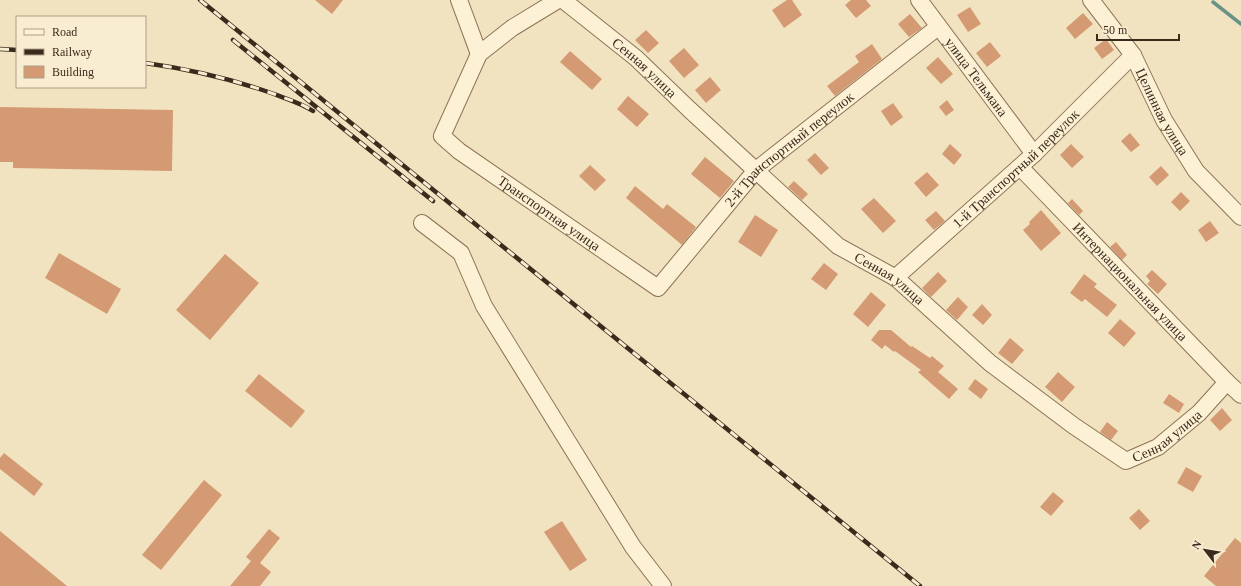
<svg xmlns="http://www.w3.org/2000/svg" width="1241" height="586" viewBox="0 0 1241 586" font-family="'Times New Roman',serif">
  <rect width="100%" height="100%" fill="#f2e3c0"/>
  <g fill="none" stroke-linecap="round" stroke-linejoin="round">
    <path stroke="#6a9388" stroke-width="3.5" d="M1213,2L1241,24"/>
  </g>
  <path fill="#d49a73" d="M315,0H343L332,14Z
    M787,0H792L802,15L784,28L772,10Z
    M851,0H866L871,6L856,18L845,5Z
    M970,7L981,24L968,32L957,15Z
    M1083,13L1093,24L1075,39L1066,28Z
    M910,14L922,28L909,37L898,24Z
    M646,30L659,43L648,53L635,40Z
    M1106,39L1114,50L1102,59L1094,48Z
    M990,42L1001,56L987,67L976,53Z
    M872,44L882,59L835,96L827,86L859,62L855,56Z
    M684,48L699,65L684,78L669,61Z
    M570,51L602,79L592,90L560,62Z
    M938,57L953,74L941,84L926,68Z
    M710,77L721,90L706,103L695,90Z
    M628,96L649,114L637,127L617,109Z
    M947,100L954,110L946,116L939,107Z
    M893,103L903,117L891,126L881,111Z
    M0,107L173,110L172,171L13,168V162H0Z
    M1130,133L1140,145L1131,152L1121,141Z
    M950,144L962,155L954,165L942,154Z
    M1071,144L1084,157L1072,168L1060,155Z
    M815,153L829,168L821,175L807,160Z
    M705,157L734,181L720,198L691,174Z
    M590,165L606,180L595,191L579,176Z
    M1161,166L1169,175L1157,186L1149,177Z
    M927,172L939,185L926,197L914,183Z
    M794,181L808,194L802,200L788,187Z
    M635,186L663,209L667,204L696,227L682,245L626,198Z
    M1181,192L1190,201L1180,211L1171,202Z
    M874,198L896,221L883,233L861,209Z
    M1072,199L1083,211L1079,215L1068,203Z
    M1041,210L1061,233L1041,251L1023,230L1030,224L1029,222Z
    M936,211L945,221L934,230L925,220Z
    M755,215L778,230L761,257L738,242Z
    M1210,221L1219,233L1206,242L1198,230Z
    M1116,242L1127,255L1122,260L1110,247Z
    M59,253L121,289L107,314L45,278Z
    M225,254L259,283L210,340L176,310Z
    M824,263L838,274L826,290L811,279Z
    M1152,270L1167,284L1158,294L1147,284L1150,281L1146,276Z
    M938,272L947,281L931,297L922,288Z
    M1084,274L1097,284L1094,287L1117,305L1107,317L1085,299L1082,302L1070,293Z
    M871,292L886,305L868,327L853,314Z
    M958,297L968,307L957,320L946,310Z
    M982,304L992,315L983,325L972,315Z
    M1120,319L1136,333L1124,347L1108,333Z
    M879,330H891L911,347L912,346L930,358L932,356L944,366L938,372L958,389L949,399L918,372L921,370L895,351L894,352L885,345L882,349L871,340Z
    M1010,338L1024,350L1012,364L998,353Z
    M1058,372L1075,387L1062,402L1045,387Z
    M259,374L305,411L291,428L245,391Z
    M975,379L988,389L981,399L968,389Z
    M1169,394L1184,404L1179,413L1163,403Z
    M1222,408L1232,420L1220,431L1210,420Z
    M1107,422L1118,431L1111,440L1100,432Z
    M4,453L43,484L34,496L0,469V458Z
    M1186,467L1202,476L1193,492L1177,483Z
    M204,480L222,495L161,570L142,555Z
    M1053,492L1064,501L1051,516L1040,507Z
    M1139,509L1150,521L1140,530L1129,518Z
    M562,521L587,560L570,571L544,532Z
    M269,529L280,538L260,563L271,572L260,586H230L251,561L246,557Z
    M0,531L67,586H0Z
    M1235,538L1241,543V586H1216L1204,576Z"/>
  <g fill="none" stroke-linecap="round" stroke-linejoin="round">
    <defs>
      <g id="minor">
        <path d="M459,0L479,54"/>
        <path id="s1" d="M558,0L512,28L479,54L442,136L459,151L658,288L756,170L938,27"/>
        <path id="s2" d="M563,0L636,58L690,110L838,246L896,278L990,363L1074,426L1126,461L1158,447L1199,413L1227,382"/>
        <path id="s3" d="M919,0L1034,154"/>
        <path id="s4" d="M1091,0L1133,55L1164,120L1196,171L1241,217"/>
        <path id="s5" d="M1020,167L1227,382L1241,395"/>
        <path d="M422,223L461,253L484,306L633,547L663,586"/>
        <path id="s6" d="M895,278L1034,154L1133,55"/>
      </g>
    </defs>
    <use href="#minor" stroke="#8d7356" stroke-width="18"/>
    <use href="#minor" stroke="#fcf0d5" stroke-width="16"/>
    <defs>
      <path id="rail" d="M200,0L920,586
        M233,40L433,201
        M0,49L17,50
        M145,63C189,69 232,79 274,94C287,99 301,103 313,111"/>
    </defs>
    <use href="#rail" stroke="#3b2b1c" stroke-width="4.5"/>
    <use href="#rail" stroke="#f9edd1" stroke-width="3" stroke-dasharray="9" stroke-linecap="butt"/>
  </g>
  <g text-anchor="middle" stroke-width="4" stroke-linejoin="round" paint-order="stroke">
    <g font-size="14" fill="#3b2b1c" stroke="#f9edd1">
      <text dy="5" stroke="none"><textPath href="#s2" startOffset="106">Сенная улица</textPath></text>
      <text dy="5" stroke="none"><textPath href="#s3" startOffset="96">улица Тельмана</textPath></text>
      <text dy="5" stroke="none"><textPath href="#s4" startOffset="133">Целинная улица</textPath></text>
      <text dy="5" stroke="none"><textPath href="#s1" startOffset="642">2-й Транспортный переулок</textPath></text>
      <text dy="5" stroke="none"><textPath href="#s6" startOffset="163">1-й Транспортный переулок</textPath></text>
      <text dy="5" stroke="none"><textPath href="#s1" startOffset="318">Транспортная улица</textPath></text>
      <text dy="5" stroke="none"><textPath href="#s2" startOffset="430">Сенная улица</textPath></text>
      <text dy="5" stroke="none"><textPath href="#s5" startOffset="159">Интернациональная улица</textPath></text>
      <text dy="5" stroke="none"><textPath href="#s2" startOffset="778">Сенная улица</textPath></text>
    </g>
  </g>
  <rect x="16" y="16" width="130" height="72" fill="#f9edd1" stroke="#ad9f89"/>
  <rect x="24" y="29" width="20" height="6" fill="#fcf0d5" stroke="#ad9f89"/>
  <text x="52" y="36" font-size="12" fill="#3b2b1c">Road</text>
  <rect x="24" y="49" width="20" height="6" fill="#3b2b1c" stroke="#ad9f89"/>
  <text x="52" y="56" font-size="12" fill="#3b2b1c">Railway</text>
  <rect x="24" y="66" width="20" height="12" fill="#d49a73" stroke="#ad9f89"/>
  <text x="52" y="76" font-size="12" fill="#3b2b1c">Building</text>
  <g transform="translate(1205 550) rotate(301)" stroke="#f9edd1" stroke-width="3" paint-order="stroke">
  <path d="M0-3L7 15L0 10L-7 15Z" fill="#3b2b1c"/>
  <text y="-6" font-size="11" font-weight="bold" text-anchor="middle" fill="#3b2b1c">N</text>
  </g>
  <path d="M1097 34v6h82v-6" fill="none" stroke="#3b2b1c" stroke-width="2"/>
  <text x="1103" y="34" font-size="12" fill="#3b2b1c" stroke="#f9edd1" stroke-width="3" paint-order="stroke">50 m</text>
</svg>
